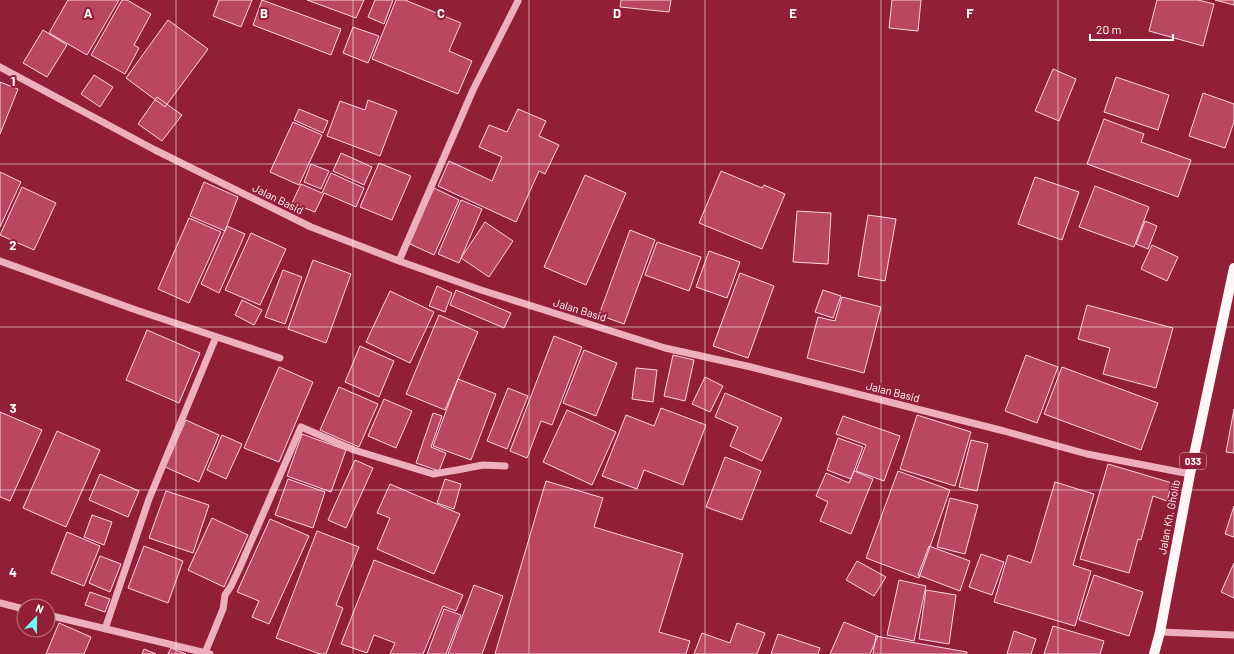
<svg xmlns="http://www.w3.org/2000/svg" width="1234" height="654" viewBox="0 0 1234 654" font-family="Barlow,sans-serif">
  <rect width="100%" height="100%" fill="#911f38"/>
  <path fill="#b94761" stroke="#fad5de" d="M68,0H119L87,55L49,33Z
    M122,0H127L151,14L134,45L139,48L125,74L91,55Z
    M219,0H252L241,27L213,16Z
    M262,0L341,29L331,55L253,25Z
    M307,0H364L356,18Z
    M375,0H393L384,24L368,17Z
    M396,0H405L461,23L449,51L472,61L458,94L372,59Z
    M621,0H671L669,12L620,7Z
    M892,0H921L918,31L889,28Z
    M1157,0H1198L1214,4L1203,46L1149,31Z
    M1215,0H1234V5Z
    M168,20L208,49L165,107L126,78Z
    M353,27L379,36L368,63L343,53Z
    M43,30L67,45L47,77L23,63Z
    M1053,69L1076,79L1059,121L1035,111Z
    M94,75L113,87L100,107L81,94Z
    M1116,77L1169,95L1158,130L1104,112Z
    M0,82L18,89L0,134Z
    M1203,93L1234,104V122L1225,148L1189,136Z
    M157,97L182,115L162,141L138,124Z
    M368,100L397,111L380,156L327,136L340,101L365,110Z
    M299,109L328,121L323,133L294,120Z
    M518,109L546,121L539,136L559,145L545,174L539,171L516,222L438,186L449,161L492,181L502,157L479,147L489,125L507,132Z
    M1104,119L1144,134L1141,142L1191,160L1178,197L1087,164Z
    M293,122L322,135L299,185L270,172Z
    M341,153L372,167L364,185L333,171Z
    M379,163L411,176L392,220L360,207Z
    M311,164L329,171L321,189L304,182Z
    M721,171L762,188L764,185L785,194L762,249L699,223Z
    M0,172L21,182L0,227Z
    M331,173L364,188L356,207L324,193L315,212L292,203L301,184L322,193Z
    M585,175L626,193L586,285L544,267Z
    M1035,177L1079,192L1062,240L1018,224Z
    M204,182L238,197L225,231L190,216Z
    M1095,186L1149,207L1134,247L1079,227Z
    M22,187L56,203L34,250L0,235Z
    M434,188L459,200L434,255L408,243Z
    M461,200L482,209L459,263L438,254Z
    M797,211L831,213L828,264L793,262Z
    M868,215L896,219L885,281L858,276Z
    M189,218L221,232L189,303L158,289Z
    M1145,221L1157,226L1148,249L1136,244Z
    M485,222L513,241L489,277L461,258Z
    M227,226L245,234L219,293L201,284Z
    M630,230L655,240L624,324L599,315Z
    M251,233L286,249L260,305L225,290Z
    M657,242L701,257L689,291L645,275Z
    M1152,245L1178,257L1167,281L1141,269Z
    M709,251L740,262L727,298L696,287Z
    M313,260L351,274L326,343L288,329Z
    M283,270L302,277L285,324L265,317Z
    M740,273L774,286L748,358L713,346Z
    M437,286L452,293L445,312L429,306Z
    M456,290L511,313L504,328L450,305Z
    M823,290L841,296L833,318L815,312Z
    M390,291L434,312L410,363L366,342Z
    M842,297L881,307L864,373L807,358L818,317L835,321Z
    M242,300L262,310L254,325L235,315Z
    M1087,305L1173,328L1156,388L1103,374L1110,348L1078,339Z
    M439,315L478,332L445,410L406,394Z
    M147,330L200,353L179,403L126,380Z
    M554,336L582,347L552,425L541,421L527,458L510,451Z
    M360,346L394,361L379,397L345,382Z
    M584,350L617,363L596,416L563,403Z
    M673,355L694,360L685,401L664,396Z
    M1026,355L1058,367L1037,423L1005,411Z
    M279,367L313,382L279,462L244,448Z
    M1062,367L1158,403L1141,450L1044,414Z
    M636,368L657,370L653,402L632,399Z
    M705,377L723,386L710,412L692,404Z
    M458,379L496,394L471,460L433,446Z
    M339,387L378,404L359,447L320,430Z
    M508,388L528,396L507,449L487,441Z
    M725,393L782,418L762,461L730,446L738,427L715,417Z
    M384,399L412,411L396,448L368,436Z
    M661,408L706,425L683,485L644,470L637,489L602,476L626,415L654,426Z
    M1234,409V453L1226,452Z
    M567,410L616,432L592,485L543,462Z
    M0,412L42,430L10,501L0,497Z
    M433,413L442,416L431,447L446,453L439,471L416,463Z
    M917,415L971,432L955,486L900,469Z
    M843,416L900,436L884,481L856,471L866,445L836,434Z
    M186,420L219,435L199,482L165,467Z
    M57,431L100,450L66,527L23,508Z
    M302,434L346,450L331,492L287,476Z
    M222,435L242,444L226,479L207,470Z
    M838,438L863,447L851,479L827,470Z
    M971,440L988,444L977,491L959,487Z
    M725,457L761,471L742,520L706,507Z
    M355,460L373,468L346,528L328,520Z
    M1108,464L1172,483L1167,501L1153,496L1141,540L1138,539L1129,573L1080,559Z
    M854,471L873,479L851,534L820,521L828,502L816,496L826,473L849,483Z
    M898,471L950,490L919,578L866,558Z
    M100,474L139,491L128,517L89,500Z
    M288,479L325,492L313,528L275,515Z
    M445,479L461,484L454,509L437,503Z
    M546,481L603,498L594,527L683,554L659,632L690,641L686,654H495Z
    M1055,482L1094,494L1073,565L1091,571L1075,626L994,602L1008,555L1031,563Z
    M390,484L460,514L434,574L377,549L390,518L377,513Z
    M166,491L209,505L193,553L149,538Z
    M950,498L978,505L965,554L937,547Z
    M1234,506V537L1225,534Z
    M92,515L112,522L104,545L84,537Z
    M212,518L248,535L224,587L188,570Z
    M270,519L309,536L269,624L252,617L259,601L237,592Z
    M317,531L359,547L336,605L343,608L326,654H320L276,638Z
    M67,532L100,546L84,586L51,573Z
    M144,546L183,561L168,603L128,588Z
    M929,546L970,561L960,591L918,575Z
    M981,554L1004,562L992,595L969,587Z
    M100,556L121,564L110,592L89,583Z
    M374,560L463,595L456,611L443,606L423,654H390L395,643L374,635L367,653L341,644Z
    M857,561L886,577L874,596L846,580Z
    M1234,563V598L1221,592Z
    M1094,575L1143,592L1129,636L1079,620Z
    M899,580L926,586L914,641L887,635Z
    M474,585L503,596L482,654H448Z
    M926,590L956,595L949,644L919,639Z
    M90,592L110,599L105,612L85,605Z
    M444,609L461,615L446,654H427Z
    M844,622L878,636L870,654H830Z
    M59,623L91,637L84,654H46Z
    M737,623L765,633L757,654H694L702,633L730,643Z
    M1053,626L1104,641L1100,654H1044Z
    M1014,631L1036,639L1031,654H1007Z
    M778,634L820,648L818,654H771Z
    M876,636L967,652V654H873Z
    M171,648L186,654H168Z
    M144,649L156,654H142Z"/>
  <g fill="none" stroke-linecap="round" stroke-linejoin="round">
    <path stroke="#edafbe" stroke-width="7" d="M0,67L155,150L311,227L399,261L481,290L665,348L751,367L1004,431L1087,454L1190,474
      M0,261L136,310L280,358
      M399,261L473,90L518,1
      M0,603L24,609
      M48,615L210,654
      M105,629L149,499L216,337
      M1160,632L1234,635
      M205,653L223,609L225,595L231,586L240,567L301,427L354,450L433,474L457,470L483,465L505,466"/>
    <path stroke="#fff6f8" stroke-width="10" d="M1154,654L1160,632L1190,474L1234,268"/>
  </g>
  <path fill="none" stroke="#fff" stroke-width="1" stroke-opacity="0.55" d="M176,0V654M353,0V654M529,0V654M705,0V654M881,0V654M1058,0V654M0,164H1234M0,327H1234M0,490H1234"/>
  <g text-anchor="middle" stroke-width="4" stroke-linejoin="round" paint-order="stroke">
    <rect fill="#911f38" stroke="#debcc3" stroke-width="1" x="1180" y="453" width="26" height="16" rx="3"/>
    <g font-size="10" font-weight="bold" fill="#fff">
      <text x="1193" y="465">033</text>
    </g>
    <g font-size="11" fill="#fff" stroke="#911f38">
      <text transform="translate(278 199) rotate(26)" y="4">Jalan Basid</text>
      <text transform="translate(580 310) rotate(17)" y="4">Jalan Basid</text>
      <text transform="translate(893 392) rotate(14)" y="4">Jalan Basid</text>
      <text transform="translate(1169 517) rotate(-79)" y="4">Jalan Kh. Gholib</text>
    </g>
  </g>
  <g font-size="13" text-anchor="middle" font-weight="bold" fill="#fff" stroke="#911f38" stroke-width="4" stroke-linejoin="round" paint-order="stroke">
    <text x="88" y="18">A</text>
    <text x="264" y="18">B</text>
    <text x="441" y="18">C</text>
    <text x="617" y="18">D</text>
    <text x="793" y="18">E</text>
    <text x="970" y="18">F</text>
    <text x="13" y="86">1</text>
    <text x="13" y="250">2</text>
    <text x="13" y="413">3</text>
    <text x="13" y="577">4</text>
  </g>
  <g transform="translate(36 618) rotate(22)"><circle r="19" fill="#911f38" stroke="#bd7988"/>
  <path d="M0-3L7 15L0 10L-7 15Z" fill="#6ffcf1"/>
  <text y="-6" font-size="11" font-weight="bold" text-anchor="middle" fill="#ffffff">N</text>
  </g>
  <path d="M1090 34v6h83v-6" fill="none" stroke="#ffffff" stroke-width="2"/>
  <text x="1096" y="34" font-size="12" fill="#ffffff" stroke="#911f38" stroke-width="3" paint-order="stroke">20 m</text>
</svg>
